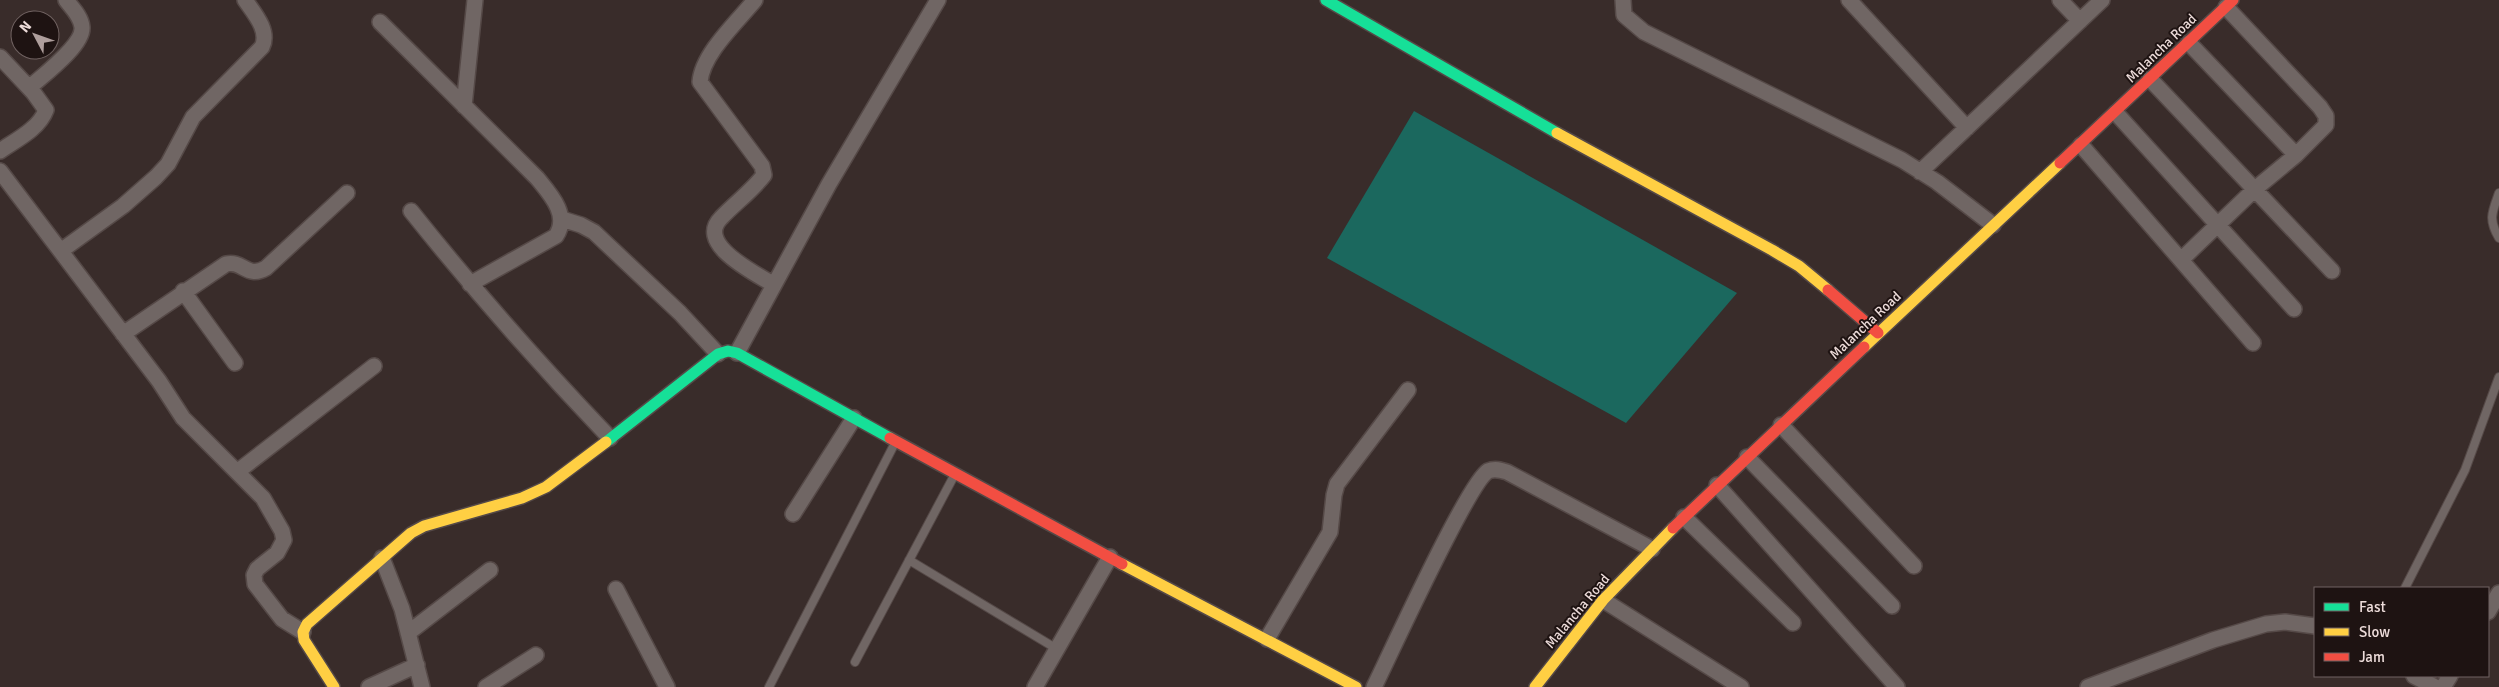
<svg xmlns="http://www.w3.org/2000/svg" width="2499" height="687" viewBox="0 0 2499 687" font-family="Signika,sans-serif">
  <rect width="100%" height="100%" fill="#392c2a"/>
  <path fill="#1b685e" d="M1414,111L1737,293L1626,423L1327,258Z"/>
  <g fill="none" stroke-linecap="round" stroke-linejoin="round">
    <defs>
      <path id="lane" d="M2499,193C2492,212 2488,220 2499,238
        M909,560L1057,649
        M2405,588L2465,470L2499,377
        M855,662L955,474
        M769,687L896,441"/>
      <path id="street" d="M755,0C737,22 702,54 700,82L762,166L764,175C752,191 735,203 721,218C695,244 755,273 774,285
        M1623,0L1624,15L1644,32L1902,160L1937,182L1993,225
        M1849,0L1967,128
        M2060,0L2080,21
        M380,22L537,178C550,194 570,215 556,236L470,284
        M2189,43L2296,155
        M0,57L33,92L46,110C39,129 16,140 0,151
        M2150,79L2332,271
        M29,88C42,76 84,45 82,27C81,16 72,8 66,0
        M464,106L475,0
        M2116,113L2294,309
        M2081,145L2253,343
        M0,171L159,381L183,418L263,498L282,531L284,540L277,553L257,569L254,575L255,584L282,619L303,632
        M1920,172L2102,0
        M411,211C474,290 540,365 610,438
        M562,219L581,225L594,232L680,313L718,354
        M62,250L123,206L156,177L168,164L193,117L262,47C270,31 254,13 245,0
        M2181,260L2255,189L2296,155L2326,125V116L2320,107L2226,7
        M183,291L235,363
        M123,334L226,264C243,260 247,279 266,268L347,193
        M737,353L829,184L938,0
        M1781,425L1914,566
        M1747,457L1892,606
        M237,472L374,366
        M1717,485L1897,687
        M793,514L854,418
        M1684,517L1793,623
        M382,558L402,609L422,687
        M616,589L667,687
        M1603,600L1741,687
        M2488,612L2499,593
        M408,633L490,570
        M1267,639L1330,532L1334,495L1337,484L1408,390
        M2414,676L2435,687
        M369,687L417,665
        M486,687L536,655
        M1035,687L1110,557
        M1374,687C1390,655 1468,483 1488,471C1495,468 1501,470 1507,472L1652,549
        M2088,687L2213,640L2266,624L2285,622L2315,626
        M2443,687L2450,676"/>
      <path id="fast" d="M1326,0L1557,133
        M606,442L718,354L728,351L737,353L890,438"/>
      <path id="slow" d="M1557,133L1772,250L1799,266L1828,290
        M1864,347L2060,163
        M1122,564L1356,687
        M334,687L304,640L303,632L307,624L411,533L424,526L522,498L546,487L606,442
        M1535,687L1603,600L1673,528"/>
      <path id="jam" d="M2060,163L2233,0
        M1828,290L1878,333
        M890,438L1122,564
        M1673,528L1864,347"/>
    </defs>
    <use href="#lane" stroke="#554947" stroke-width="10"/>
    <use href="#street" stroke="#554947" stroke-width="18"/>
    <use href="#fast" stroke="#554947" stroke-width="14"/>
    <use href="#slow" stroke="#554947" stroke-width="14"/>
    <use href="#jam" stroke="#554947" stroke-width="14"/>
    <use href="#lane" stroke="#706664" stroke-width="8"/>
    <use href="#street" stroke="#706664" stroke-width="15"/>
    <use href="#fast" stroke="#16e098" stroke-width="11"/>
    <use href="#slow" stroke="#ffcf43" stroke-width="11"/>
    <use href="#jam" stroke="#f24e42" stroke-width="11"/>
  </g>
  <g text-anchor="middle" stroke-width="4" stroke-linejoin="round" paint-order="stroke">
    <g font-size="14" fill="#eddcda" stroke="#1e1312">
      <text transform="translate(2161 48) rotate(-44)" y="5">Malancha Road</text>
      <text transform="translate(1865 325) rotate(-43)" y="5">Malancha Road</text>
      <text transform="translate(1577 611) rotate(-50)" y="5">Malancha Road</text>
    </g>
  </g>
  <rect x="2314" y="587" width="175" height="90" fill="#1e1312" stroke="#716362"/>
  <rect x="2324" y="603" width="25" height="8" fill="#16e098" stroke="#716362"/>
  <text x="2359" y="612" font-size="15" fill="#eddcda">Fast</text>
  <rect x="2324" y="628" width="25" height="8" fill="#ffcf43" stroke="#716362"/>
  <text x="2359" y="637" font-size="15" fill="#eddcda">Slow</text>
  <rect x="2324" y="653" width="25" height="8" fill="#f24e42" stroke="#716362"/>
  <text x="2359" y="662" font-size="15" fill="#eddcda">Jam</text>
  <g transform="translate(35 35) rotate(311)"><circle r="24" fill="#1e1312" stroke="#716362"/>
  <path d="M0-4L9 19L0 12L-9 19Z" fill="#ae9e9c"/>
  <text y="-8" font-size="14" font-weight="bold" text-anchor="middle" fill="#eddcda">N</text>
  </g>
</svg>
